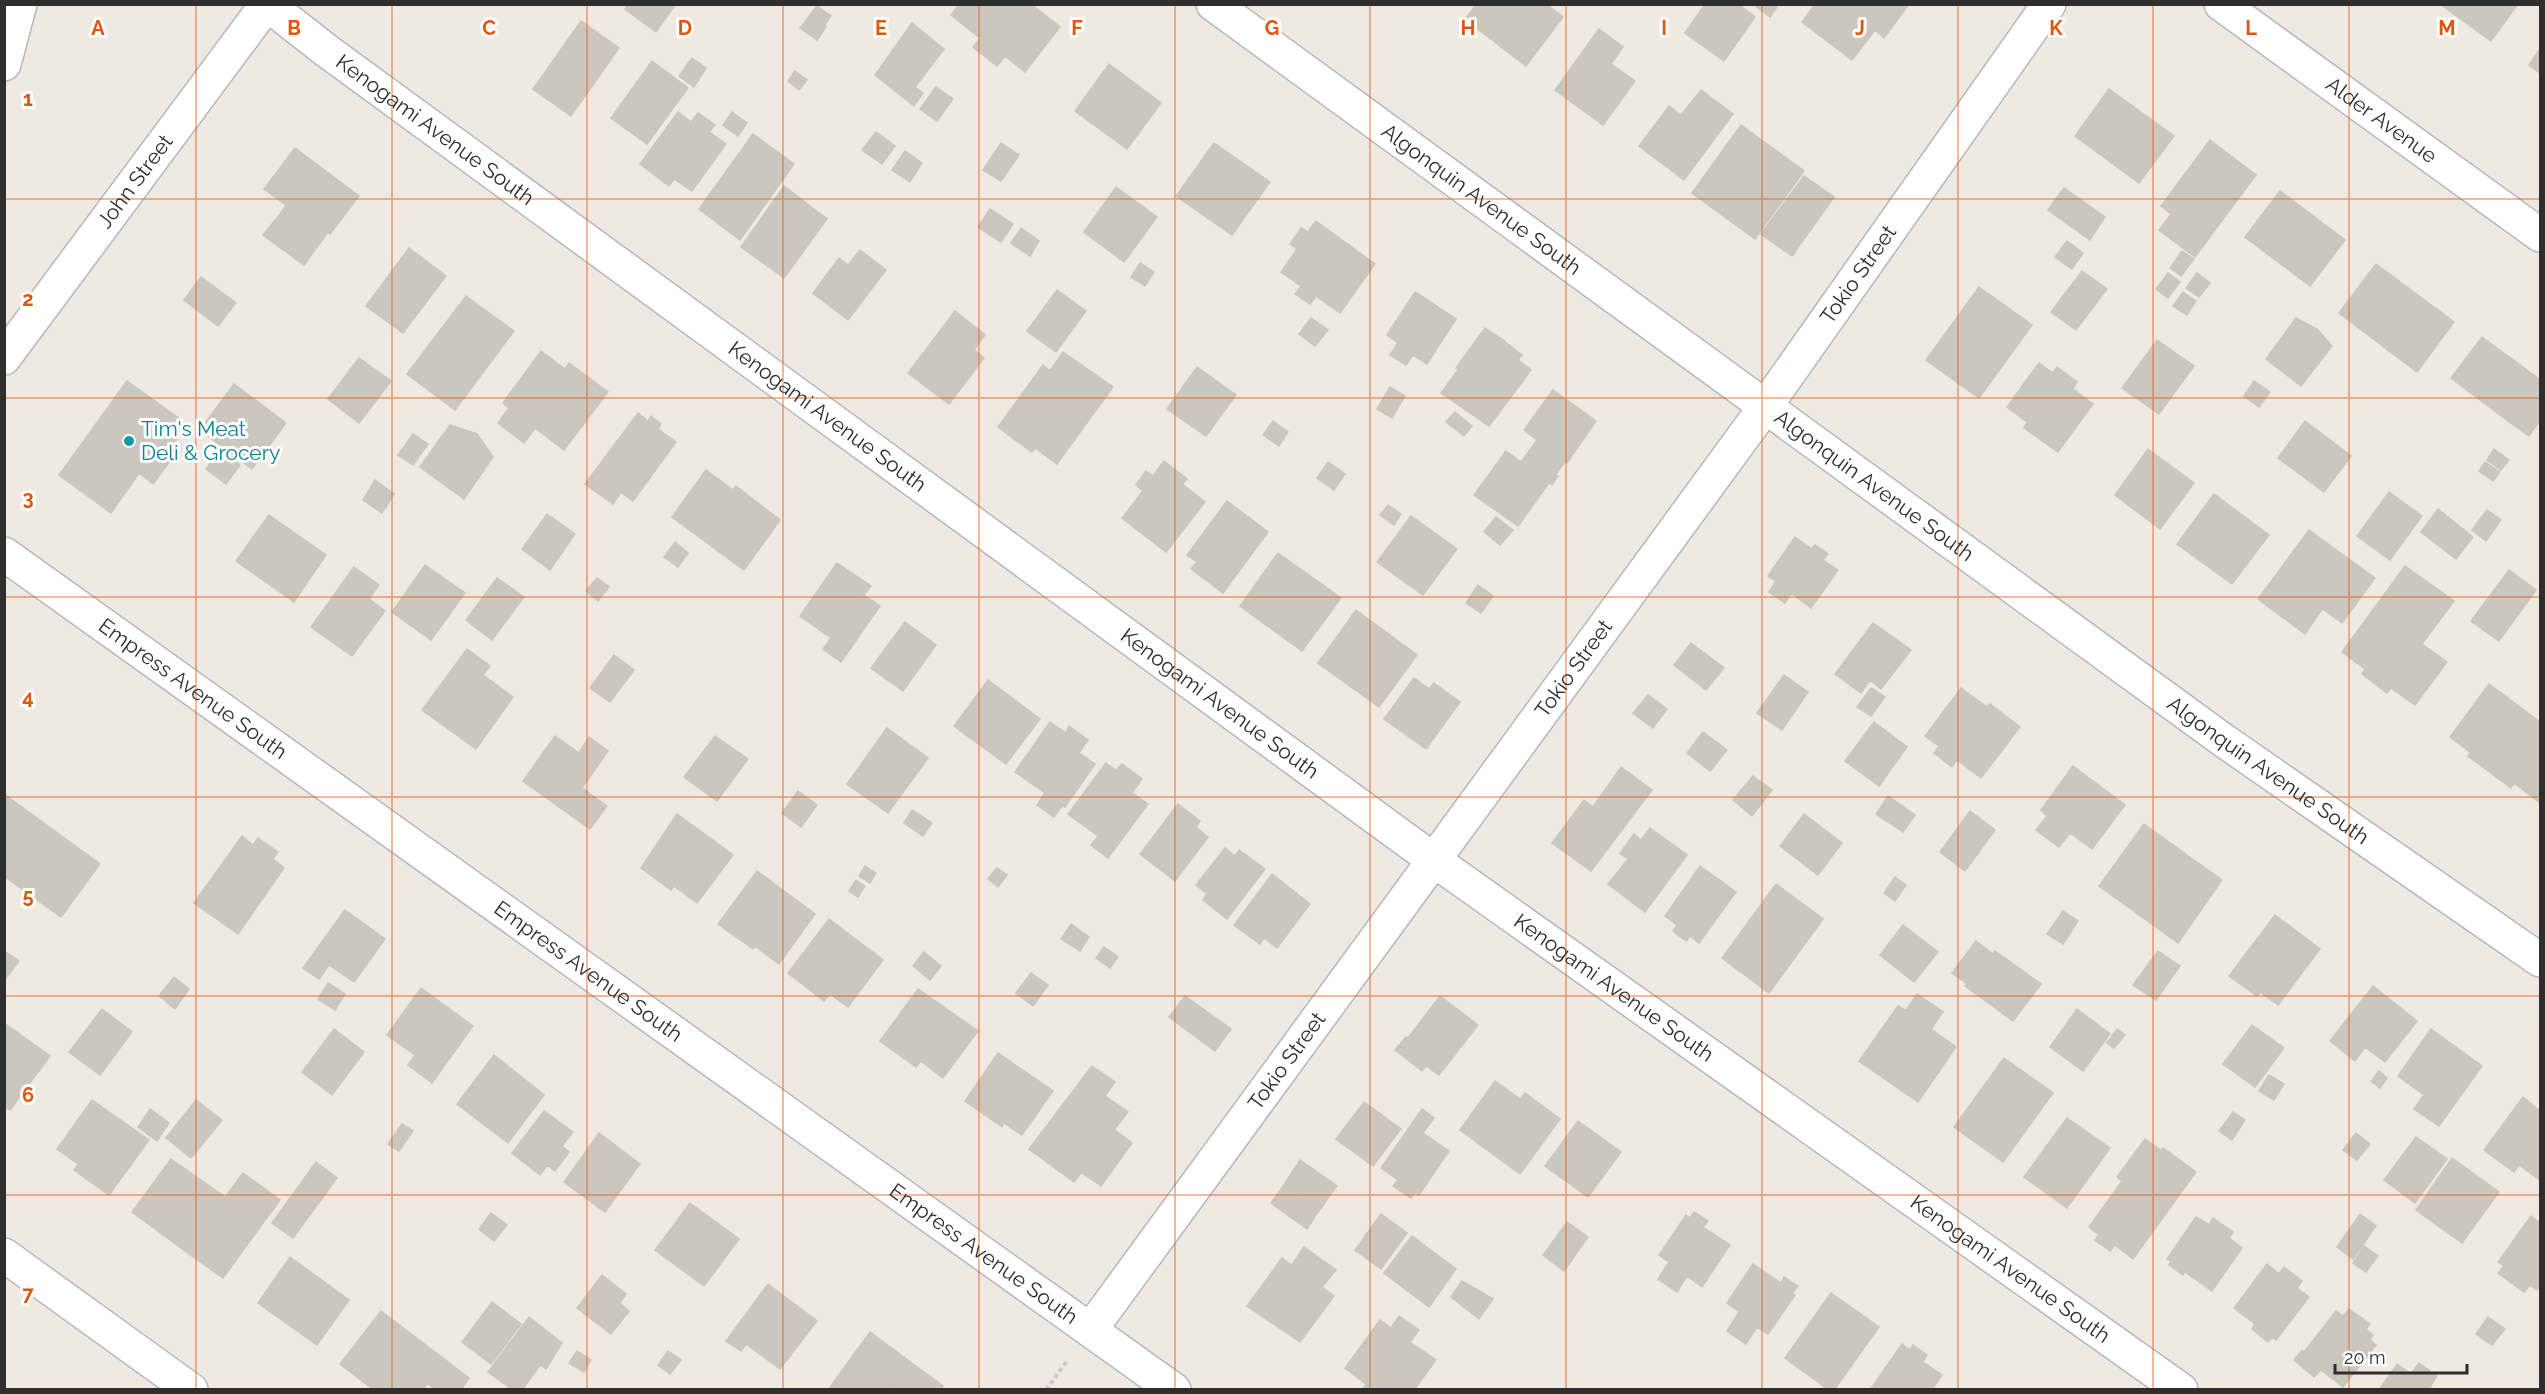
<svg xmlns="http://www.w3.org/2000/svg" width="2545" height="1394" viewBox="0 0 2545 1394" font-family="Raleway,sans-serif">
  <rect width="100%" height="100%" fill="#efe9e1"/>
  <path fill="#cbc7bf" stroke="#cbc5ba" stroke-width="1.5" d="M628,4H675V5L656,32L625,9Z
    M959,4H1031L1060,27L1025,72L1005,56L997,66L973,47L980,38L951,15Z
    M1477,4H1546L1563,17L1526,66L1465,19Z
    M1705,4H1738L1755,17L1724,61L1685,33Z
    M1753,4H1779L1770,17Z
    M1815,4H1909L1884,38L1875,30L1852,60L1802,22Z
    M2440,4H2518L2491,41Z
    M817,6L831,16L824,26L826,27L817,40L800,28Z
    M581,21L619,48L571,116L533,89Z
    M912,23L944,49L915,87L923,93L914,106L875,75Z
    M1599,29L1623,47L1611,64L1635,81L1603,125L1555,90Z
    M2540,49V73L2529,65Z
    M692,58L706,68L694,87L679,76Z
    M652,61L688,88L647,144L611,118Z
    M1109,64L1161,103L1127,149L1075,111Z
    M795,71L807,80L799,90L788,81Z
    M936,87L953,99L937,121L920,109Z
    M2109,89L2174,136L2139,183L2075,136Z
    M1701,90L1733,114L1684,180L1639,146L1669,106L1681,115Z
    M678,112L691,122L698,113L715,125L709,132L726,144L692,191L674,179L669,186L640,164Z
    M732,112L747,123L738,136L723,125Z
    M1741,125L1804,171L1755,239L1692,193Z
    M876,132L895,146L882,164L862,150Z
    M753,134L794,164L740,240L699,209Z
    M2210,140L2256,175L2195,257L2159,230L2171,214L2161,206Z
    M1001,143L1019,155L1001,181L983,170Z
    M1214,143L1270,182L1232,235L1176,196Z
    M295,148L359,196L330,234L328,232L320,243L280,214L286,205L264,189Z
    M905,151L922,163L910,182L892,170Z
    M1804,176L1834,197L1792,256L1761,234Z
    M784,186L827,219L784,278L741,247Z
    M1116,187L1157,217L1124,262L1084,232Z
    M2064,188L2105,217L2090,240L2048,210Z
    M2280,191L2345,240L2310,286L2245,237Z
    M990,209L1013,224L1001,242L978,227Z
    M280,214L320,243L304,265L263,235Z
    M1316,221L1375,264L1340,313L1316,296L1310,304L1295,294L1301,286L1281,272L1297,249L1290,244L1301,228L1308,232Z
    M1021,228L1039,241L1030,256L1011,243Z
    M2067,241L2083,253L2072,269L2055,257Z
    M409,248L446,276L403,333L366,306Z
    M860,250L886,270L848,320L813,293L839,258L848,265Z
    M2182,251L2194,259L2181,276L2170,268Z
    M1140,263L1154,272L1145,286L1131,277Z
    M2376,264L2454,322L2417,372L2339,313Z
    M2082,271L2107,289L2076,330L2051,312Z
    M2168,273L2180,282L2168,298L2156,289Z
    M2197,273L2210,283L2199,297L2186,288Z
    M201,277L236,303L218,326L184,300Z
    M1979,287L2032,325L1979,398L1926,360Z
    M1057,290L1086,311L1056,352L1027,331Z
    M1415,292L1456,319L1427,364L1413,355L1406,365L1390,355L1398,343L1387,335Z
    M2183,292L2196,301L2187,315L2173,306Z
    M466,296L514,331L455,410L407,374Z
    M955,311L985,335L974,350L984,358L949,404L908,373Z
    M1311,318L1328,330L1315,346L1299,334Z
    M2296,318L2317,329L2332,346L2301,386L2266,359Z
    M1485,328L1503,340L1474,380L1456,368Z
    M2482,337L2539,379L2508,421L2451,378Z
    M1503,340L1522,355L1518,360L1531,370L1489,426L1441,393L1458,370L1474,380Z
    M2157,340L2194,366L2159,414L2122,388Z
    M541,351L565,369L569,363L608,392L564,450L535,428L524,443L498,423L509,408L503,403Z
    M1063,352L1113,387L1057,464L1035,448L1032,452L998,427L1043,365L1050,371Z
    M359,358L391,381L359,423L328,399Z
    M2039,363L2053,373L2057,367L2077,382L2073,389L2093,404L2058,452L2024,428L2027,422L2007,407Z
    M1197,367L1236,395L1206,436L1167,409Z
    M2539,379L2540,420L2529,436L2508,421Z
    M127,381L180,419L173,429L180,435L170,448L176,453L153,484L139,473L111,513L59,475Z
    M2254,381L2270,392L2259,407L2244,396Z
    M234,384L286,423L252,469L200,430Z
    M1390,387L1405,396L1392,418L1377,409Z
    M1553,390L1596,421L1567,463L1565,462L1556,474L1558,476L1552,485L1521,462L1537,440L1524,430Z
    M1455,412L1472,426L1464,436L1446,422Z
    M638,413L648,421L651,416L661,424L658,429L676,442L633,501L621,492L613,504L585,484Z
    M1273,421L1288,432L1279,446L1263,435Z
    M2305,421L2351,456L2324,492L2278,458Z
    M450,425L477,434L493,457L464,499L420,467Z
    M413,434L428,444L413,465L398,455Z
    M2148,449L2194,483L2160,529L2115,495Z
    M2494,449L2509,460L2501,470L2487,460Z
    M219,450L240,465L226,484L206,469Z
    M1506,451L1549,483L1518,526L1474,495Z
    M1164,461L1187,479L1182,484L1205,502L1166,552L1122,518L1143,491L1136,485L1146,471L1153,476Z
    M1328,462L1345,474L1334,490L1317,478Z
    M2485,462L2500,472L2493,481L2479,471Z
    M706,470L733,490L736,486L780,520L744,570L672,517Z
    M375,480L394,494L382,513L363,500Z
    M2389,492L2422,516L2390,560L2357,536Z
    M2214,494L2269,535L2232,584L2177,544Z
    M1227,501L1268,532L1223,593L1191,569L1197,562L1187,555Z
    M1388,505L1401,514L1394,525L1380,515Z
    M2438,509L2473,537L2456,559L2421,532Z
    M2487,510L2501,520L2486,541L2472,530Z
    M547,514L575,534L550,570L522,549Z
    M269,515L326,555L294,602L236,561Z
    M1411,516L1457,549L1423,595L1377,562Z
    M1496,517L1513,530L1500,545L1484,532Z
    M2309,530L2354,563L2305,634L2258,599Z
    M1795,537L1812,549L1815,545L1828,554L1823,560L1838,570L1811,608L1791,593L1785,603L1769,592L1776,581L1768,576Z
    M675,542L688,553L678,567L664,557Z
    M1278,553L1341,598L1302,651L1240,606Z
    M837,563L871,586L864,595L880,606L841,662L823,649L831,638L800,616Z
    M2354,563L2375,578L2342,623L2323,609Z
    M425,565L465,593L431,640L392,612Z
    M2405,566L2454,601L2422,644L2447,662L2415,705L2391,688L2387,693L2362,674L2365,669L2342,652Z
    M354,567L379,585L369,599L385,611L352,656L311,627Z
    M2509,570L2536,590L2499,641L2471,621Z
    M497,578L524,597L492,640L466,620Z
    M597,578L609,587L598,601L586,591Z
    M1478,585L1493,596L1481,613L1466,603Z
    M1356,610L1417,655L1379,707L1318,663Z
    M905,622L936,645L903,691L871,668Z
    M1873,623L1911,650L1881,689L1870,680L1861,693L1835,674Z
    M1691,643L1724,668L1706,690L1674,665Z
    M467,649L490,666L483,675L513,697L476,749L422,710Z
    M614,655L634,670L610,702L590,688Z
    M1784,675L1808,692L1782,730L1757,713Z
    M1414,678L1429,689L1434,683L1460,702L1426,749L1384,719Z
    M988,680L1040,719L1006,764L954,726Z
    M2489,684L2508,698L2470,752L2450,737Z
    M1871,688L1885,697L1871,716L1857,707Z
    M1961,688L1987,707L1990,704L2020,727L1981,778L1957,760L1952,767L1934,753L1939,746L1925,736Z
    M1648,695L1667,709L1653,728L1633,713Z
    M2508,698L2540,722V803L2514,783L2511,788L2468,756Z
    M1050,722L1066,733L1069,726L1088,740L1079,753L1095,764L1065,807L1063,805L1054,817L1037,805L1045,793L1015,772Z
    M1874,722L1907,747L1879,786L1845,761Z
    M887,728L928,758L888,813L847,784Z
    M1703,732L1727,750L1710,771L1687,753Z
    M555,736L579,753L589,737L608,751L582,788L607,806L590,829L523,781Z
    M715,736L748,759L717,801L684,777Z
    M1106,763L1116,770L1122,764L1142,779L1132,793L1148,804L1108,858L1091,845L1098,836L1068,814Z
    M2073,766L2125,805L2092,849L2070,833L2059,847L2036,830L2047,816L2041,810Z
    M1621,767L1652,790L1591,871L1552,843L1584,800L1593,807Z
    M1753,776L1772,790L1752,816L1733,800Z
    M798,791L817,805L801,827L782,813Z
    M4,794L100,864L61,917L4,876Z
    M1888,796L1915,815L1903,832L1876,814Z
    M1178,804L1200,821L1196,827L1208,837L1175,881L1140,854Z
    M912,810L932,823L923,836L904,823Z
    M1970,811L1995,830L1965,871L1940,852Z
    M677,814L733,855L697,903L674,886L671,890L641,868Z
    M1804,814L1842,843L1818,875L1780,846Z
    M2144,824L2184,853L2138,914L2099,886Z
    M1650,828L1687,855L1645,912L1608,884L1628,859L1620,853L1634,834L1641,840Z
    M242,836L253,845L258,838L278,852L273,859L284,868L238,934L194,903Z
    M1225,848L1235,856L1239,850L1265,869L1227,919L1203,900L1207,894L1196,885Z
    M2184,853L2222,880L2178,943L2138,914Z
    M865,866L876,873L870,883L859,876Z
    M1700,866L1736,892L1699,943L1690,936L1686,941L1673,931L1677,925L1665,916Z
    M997,868L1007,875L998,887L988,879Z
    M757,871L815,914L779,964L755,946L753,949L718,924Z
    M1272,874L1310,904L1277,948L1264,938L1260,944L1234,925Z
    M1895,877L1906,885L1895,901L1884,893Z
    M856,880L865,886L858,897L849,891Z
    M1776,884L1823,919L1769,993L1722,958Z
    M345,910L385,939L354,982L329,965L319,979L303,968Z
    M2063,911L2078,921L2063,944L2047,934Z
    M2275,915L2320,949L2278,1005L2260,992L2257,996L2229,976Z
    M829,919L883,960L848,1007L830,994L824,1001L788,973Z
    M1071,924L1089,937L1080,951L1061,939Z
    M1903,925L1938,952L1914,982L1880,955Z
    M1976,941L1993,954L1995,951L2041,984L2013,1021L1965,986L1967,984L1952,973Z
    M1104,947L1118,957L1110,968L1096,958Z
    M4,951L19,961L4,981Z
    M2158,951L2180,966L2156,1000L2133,985Z
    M924,952L941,966L930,980L913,966Z
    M1031,973L1048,985L1033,1006L1016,993Z
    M174,977L189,989L175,1009L159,996Z
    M328,983L345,994L335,1010L318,999Z
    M2373,986L2417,1021L2385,1062L2365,1047L2355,1061L2330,1041Z
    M421,988L473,1026L432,1083L408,1065L415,1055L387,1035Z
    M918,989L978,1031L943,1078L921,1061L916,1067L880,1041Z
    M1917,994L1943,1012L1931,1029L1956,1047L1918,1102L1859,1061L1898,1006L1906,1011Z
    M1185,996L1231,1029L1215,1051L1169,1017Z
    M1440,996L1478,1025L1439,1075L1426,1066L1422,1071L1395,1050L1406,1037L1408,1038Z
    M102,1009L132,1032L100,1075L69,1052Z
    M2077,1009L2110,1034L2083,1071L2050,1047Z
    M4,1023L50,1056L10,1110L4,1106Z
    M2252,1025L2284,1048L2255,1087L2223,1064Z
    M334,1029L364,1052L332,1095L302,1072Z
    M2117,1029L2125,1035L2114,1048L2107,1043Z
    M2431,1029L2482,1066L2439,1126L2414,1109L2424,1095L2398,1076Z
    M998,1053L1053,1091L1022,1135L1004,1123L1002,1127L965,1101Z
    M494,1055L544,1095L508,1143L457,1104Z
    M2004,1058L2053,1093L2003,1162L1954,1127Z
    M1092,1066L1115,1082L1105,1096L1128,1112L1074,1182L1029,1149Z
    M2379,1071L2387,1078L2380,1088L2371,1081Z
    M2269,1075L2284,1084L2274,1100L2259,1091Z
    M1495,1081L1520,1099L1525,1093L1560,1119L1520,1174L1460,1130Z
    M2523,1097L2540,1111V1180L2519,1165L2514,1172L2484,1150Z
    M92,1100L149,1140L109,1195L74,1170L78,1164L57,1149Z
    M196,1100L222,1120L191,1158L166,1138Z
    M1364,1102L1401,1129L1373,1166L1336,1139Z
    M150,1109L169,1123L157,1141L138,1127Z
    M1422,1109L1434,1118L1423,1133L1449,1151L1419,1195L1415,1192L1411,1198L1393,1186L1398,1180L1381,1168Z
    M544,1111L573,1132L562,1146L569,1152L555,1171L547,1165L540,1175L512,1153Z
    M2233,1112L2245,1120L2232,1140L2219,1131Z
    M2067,1118L2110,1148L2067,1208L2024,1177Z
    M1578,1121L1621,1152L1588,1197L1545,1166Z
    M402,1124L413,1131L399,1151L388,1144Z
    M1115,1130L1132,1143L1101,1186L1081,1172Z
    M599,1133L640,1164L605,1212L564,1182Z
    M2356,1133L2370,1144L2357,1160L2343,1150Z
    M2416,1137L2447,1159L2415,1203L2384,1180Z
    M2145,1139L2162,1151L2163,1148L2196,1172L2133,1259L2115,1245L2110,1251L2095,1240L2099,1235L2089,1227L2122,1181L2117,1177Z
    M2452,1158L2499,1192L2462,1243L2416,1210Z
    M171,1159L225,1197L185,1251L132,1212Z
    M1300,1160L1337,1186L1318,1212L1282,1188Z
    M316,1162L337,1178L293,1238L272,1223Z
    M243,1173L280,1200L223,1278L185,1251Z
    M1282,1188L1318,1212L1307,1229L1271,1203Z
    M690,1203L739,1239L704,1286L655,1250Z
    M1694,1212L1708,1221L1703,1227L1730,1245L1702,1287L1687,1276L1677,1292L1658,1279L1669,1262L1659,1255L1686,1215L1690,1218Z
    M491,1213L507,1225L494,1241L479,1229Z
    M1381,1214L1407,1233L1381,1269L1355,1250Z
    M2360,1214L2376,1226L2353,1259L2337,1247Z
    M2531,1216L2540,1223V1285L2537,1290L2530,1285L2524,1292L2498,1273L2504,1266L2498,1262Z
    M2196,1217L2209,1225L2213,1218L2233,1232L2229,1238L2242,1248L2212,1291L2185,1272L2183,1275L2169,1265L2171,1261L2167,1259Z
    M1567,1222L1588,1237L1564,1271L1543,1255Z
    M1412,1236L1456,1269L1429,1307L1384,1273Z
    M2364,1246L2378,1256L2366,1272L2353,1263Z
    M1304,1247L1336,1270L1322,1287L1334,1296L1300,1342L1247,1306L1282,1258L1292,1265Z
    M290,1257L349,1300L317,1345L258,1303Z
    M1753,1264L1781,1283L1784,1277L1798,1286L1792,1293L1795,1295L1768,1334L1757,1327L1746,1344L1727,1331L1739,1312L1727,1303Z
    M2267,1264L2279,1274L2284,1267L2302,1281L2297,1288L2309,1297L2276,1340L2273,1337L2268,1342L2252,1329L2255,1324L2234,1308Z
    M602,1275L626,1294L620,1303L629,1311L611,1334L577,1308Z
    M1462,1281L1493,1299L1479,1319L1451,1297Z
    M768,1284L817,1321L780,1369L746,1344L741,1351L726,1341Z
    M1831,1293L1879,1327L1834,1390H1829L1785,1358Z
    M492,1302L521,1324L491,1364L462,1342Z
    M2349,1309L2370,1324L2366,1329L2373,1335L2370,1340L2376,1345L2343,1387L2321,1370L2314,1377L2294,1360L2302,1350L2304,1352L2336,1311L2343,1316Z
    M381,1311L469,1378L461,1390H436L427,1383L423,1390H374L340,1364Z
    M1399,1316L1419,1330L1410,1342L1436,1360L1414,1390H1363L1366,1384L1345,1368L1380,1320L1391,1328Z
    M529,1317L562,1343L546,1369L540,1365L522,1390H513L488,1372Z
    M2488,1317L2505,1329L2492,1345L2476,1334Z
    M870,1332L909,1361L887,1390H828Z
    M1902,1344L1910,1350L1913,1345L1927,1355L1923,1362L1942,1375L1932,1390H1870Z
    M577,1351L591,1360L584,1372L569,1363Z
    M668,1351L681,1360L670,1374L658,1365Z
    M909,1361L943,1386L941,1390H887Z
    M2419,1363L2437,1376L2430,1387L2433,1390H2379L2397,1364L2411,1374Z"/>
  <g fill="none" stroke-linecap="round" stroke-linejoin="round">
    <defs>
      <g id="street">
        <path id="s1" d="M267,4L327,51L1435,861L2181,1390"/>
        <path id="s2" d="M2221,4L2540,235"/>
        <path d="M4,64L20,4"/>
        <path id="s3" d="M4,554L1174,1390"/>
        <path d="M4,1255L191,1390"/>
        <path id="s4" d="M1091,1329L1765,407L2049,4"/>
      </g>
      <g id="secondary">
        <path id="s5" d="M1213,4L2223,740L2540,960"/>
        <path id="s6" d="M4,358L267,4"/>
      </g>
    </defs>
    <use href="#street" stroke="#b4b7c1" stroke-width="36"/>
    <use href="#secondary" stroke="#b4b7c1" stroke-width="36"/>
    <path stroke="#c9c9c9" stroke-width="4" stroke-dasharray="4.5 3" stroke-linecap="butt" d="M1046,1390L1067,1361"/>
    <use href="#street" stroke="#fff" stroke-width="33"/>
    <use href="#secondary" stroke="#fff" stroke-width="33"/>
  </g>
  <path fill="none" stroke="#df570e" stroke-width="1.5" stroke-opacity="0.55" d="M196,4V1390M392,4V1390M587,4V1390M783,4V1390M979,4V1390M1175,4V1390M1370,4V1390M1566,4V1390M1762,4V1390M1958,4V1390M2153,4V1390M2349,4V1390M4,199H2540M4,398H2540M4,597H2540M4,797H2540M4,996H2540M4,1195H2540"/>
  <circle fill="#0f9aa8" stroke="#fff" stroke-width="2" cx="129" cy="441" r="6"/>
  <g text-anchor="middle" stroke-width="6" stroke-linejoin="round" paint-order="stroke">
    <g font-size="21" fill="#2e2e2e" stroke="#fff">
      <text dy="7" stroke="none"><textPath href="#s2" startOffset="198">Alder Avenue</textPath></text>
      <text dy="7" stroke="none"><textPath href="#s1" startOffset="210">Kenogami Avenue South</textPath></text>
      <text dy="7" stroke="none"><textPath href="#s6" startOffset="220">John Street</textPath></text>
      <text dy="7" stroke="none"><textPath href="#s5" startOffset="332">Algonquin Avenue South</textPath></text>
      <text dy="7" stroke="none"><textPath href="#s4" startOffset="1304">Tokio Street</textPath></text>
      <text dy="7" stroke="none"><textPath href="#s1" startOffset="696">Kenogami Avenue South</textPath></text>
      <text dy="7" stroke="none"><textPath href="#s5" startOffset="818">Algonquin Avenue South</textPath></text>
      <text dy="7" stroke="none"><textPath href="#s4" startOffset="818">Tokio Street</textPath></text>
      <text dy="7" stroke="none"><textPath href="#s3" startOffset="232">Empress Avenue South</textPath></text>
      <text dy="7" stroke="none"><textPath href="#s1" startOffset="1182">Kenogami Avenue South</textPath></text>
      <text dy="7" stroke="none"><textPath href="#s5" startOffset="1304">Algonquin Avenue South</textPath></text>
      <text dy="7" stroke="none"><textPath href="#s3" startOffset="718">Empress Avenue South</textPath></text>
      <text dy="7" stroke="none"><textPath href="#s1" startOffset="1668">Kenogami Avenue South</textPath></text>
      <text dy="7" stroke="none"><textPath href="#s4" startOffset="332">Tokio Street</textPath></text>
      <text dy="7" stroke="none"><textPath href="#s3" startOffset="1204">Empress Avenue South</textPath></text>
      <text dy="7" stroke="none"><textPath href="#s1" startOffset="2154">Kenogami Avenue South</textPath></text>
    </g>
    <g font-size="21" fill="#0d838f" stroke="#fff" text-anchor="start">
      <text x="141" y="436">Tim's Meat<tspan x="141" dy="24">Deli &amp; Grocery</tspan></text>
    </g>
  </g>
  <g font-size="20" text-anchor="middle" font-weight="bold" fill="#df570e" stroke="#fff" stroke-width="6" stroke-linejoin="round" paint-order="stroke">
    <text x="98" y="35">A</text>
    <text x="294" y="35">B</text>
    <text x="489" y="35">C</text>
    <text x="685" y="35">D</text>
    <text x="881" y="35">E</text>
    <text x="1077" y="35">F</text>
    <text x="1272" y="35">G</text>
    <text x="1468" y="35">H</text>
    <text x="1664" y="35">I</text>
    <text x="1860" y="35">J</text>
    <text x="2056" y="35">K</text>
    <text x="2251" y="35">L</text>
    <text x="2447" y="35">M</text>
    <text x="28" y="106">1</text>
    <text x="28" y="306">2</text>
    <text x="28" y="505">3</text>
    <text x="28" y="704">4</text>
    <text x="28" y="903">5</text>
    <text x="28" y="1102">6</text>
    <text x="28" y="1301">7</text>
  </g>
  <rect width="2545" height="1394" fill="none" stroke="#2e2e2e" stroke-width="12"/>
  <path d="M2335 1364v9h132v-9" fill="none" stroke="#2e2e2e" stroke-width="3"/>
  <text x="2344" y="1364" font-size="18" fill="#2e2e2e" stroke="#ffffff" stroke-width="4.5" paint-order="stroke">20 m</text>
</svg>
